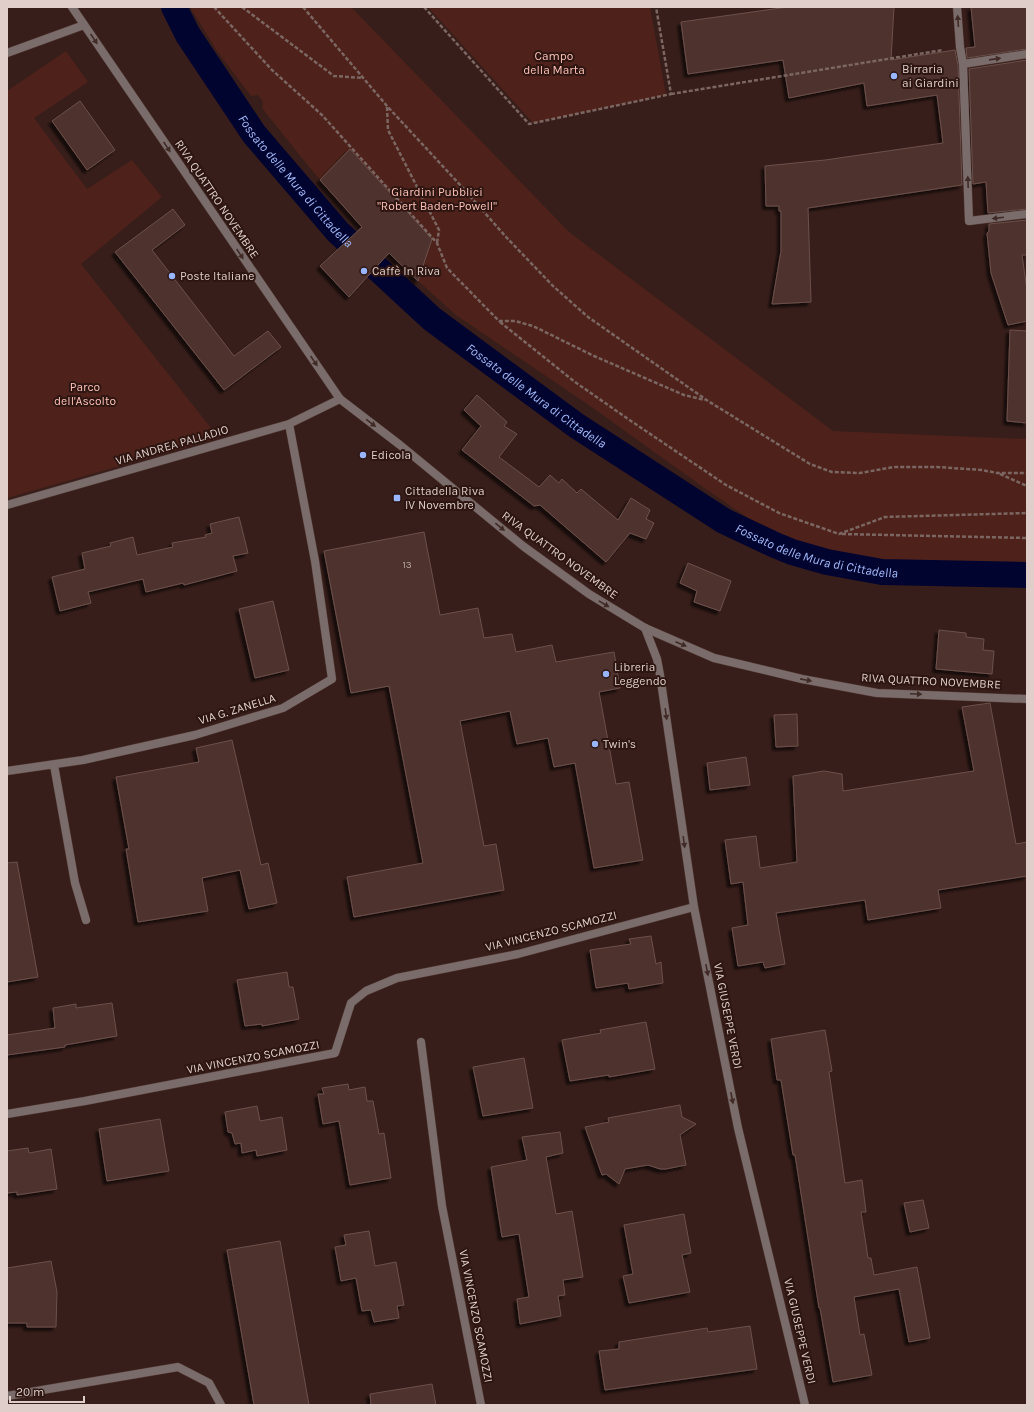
<svg xmlns="http://www.w3.org/2000/svg" width="1034" height="1412" viewBox="0 0 1034 1412" font-family="Karla,sans-serif">
  <defs>
    <filter id="shadow"><feDropShadow dx="-3.5" dy="3.5" stdDeviation="1" flood-color="#0009"/></filter>
  </defs>
  <rect width="100%" height="100%" fill="#371e1a"/>
  <path fill="#4e221b" d="M190,7H351L569,232L833,431L1027,439V567H926L836,556L764,529L703,487L593,408L456,315L418,281L354,216L349,207H344L310,168L262,108L263,102L258,95L251,96L217,51Z
    M428,7H650L666,95L533,123Z
    M66,51L88,82L34,118L87,189L132,160L162,197L81,264L219,438L7,498V91Z"/>
  <g fill="none" stroke-linecap="round" stroke-linejoin="round">
    <path stroke="#020430" stroke-width="26" id="s1" d="M174,7L188,35L254,134L338,232L432,319L577,426L724,521L775,545L792,552L827,562L882,572L1027,575"/>
  </g>
  <path fill="#4d322e" stroke="#6c504b" filter="url(#shadow)" d="M788,7H894L891,60L955,50L958,65L962,185L808,208L811,302L772,304L781,251V211H779V206H766L765,166L825,160L943,143L937,95L867,106L864,83L789,98L783,60L688,74L681,22Z
    M971,7H1027V49L967,58L966,48L975,47Z
    M1027,60V209L988,213L986,182L973,184L969,69Z
    M80,101L115,150L87,170L52,121Z
    M350,149L432,239L418,281L389,253L349,297L320,266L362,227L320,180Z
    M173,209L185,225L152,250L234,356L268,331L281,347L224,390L115,252Z
    M1027,220V255H1022L1027,290V321L1008,325L991,273L987,233L989,231V224Z
    M1010,330L1027,331V423L1007,421Z
    M477,395L507,422L504,426L517,434L499,457L539,487L550,475L559,483L562,479L577,493L581,489L618,520L631,498L650,510L646,519L654,523L646,539L630,533L606,562L540,505L534,506L462,450L481,426L464,410Z
    M239,517L248,553L233,556L237,571L184,585L183,583L146,592L143,579L88,592L91,603L60,611L52,577L85,569L82,553L111,546L110,543L133,537L137,555L173,547L172,543L206,537L205,535L212,533L210,524Z
    M424,532L440,615L478,608L484,638L512,634L516,652L552,645L556,662L614,652L620,688L599,692L616,784L629,782L643,860L594,868L575,763L554,767L548,738L517,744L510,711L460,721L484,846L496,844L504,890L354,917L347,877L423,863L389,686L351,693L324,551Z
    M688,563L731,581L720,611L694,602L697,591L680,583Z
    M273,601L289,670L255,678L239,609Z
    M939,630L966,633V637L984,639L983,650L994,651L992,674L936,669Z
    M990,703L1016,844L1027,842V876L938,890L941,908L868,920L865,900L776,913L785,964L765,968L763,962L738,966L732,928L748,925L743,882L731,884L725,840L756,836L760,868L797,862L793,776L824,771L842,774L843,791L974,771L962,707Z
    M797,714L798,746L776,747L774,715Z
    M232,740L261,865L268,863L277,903L249,909L240,870L202,878L208,911L138,922L126,849H129L116,777L199,762L196,748Z
    M746,757L750,785L710,790L707,763Z
    M17,862L38,977L7,982V863Z
    M651,936L656,964L661,962L663,983L629,989L628,983L596,988L590,950L631,944L629,939Z
    M287,972L289,987H293L299,1019L262,1026V1024L245,1026L237,980Z
    M112,1003L117,1036L65,1045V1047L7,1055V1035L55,1028L53,1008L76,1004V1008Z
    M646,1022L655,1069L609,1077V1075L570,1081L562,1040L601,1033L600,1030Z
    M825,1030L832,1071L829,1072L845,1183L862,1180L866,1212H861L868,1258H871L874,1275L917,1267L930,1338L909,1342L899,1289L854,1297L860,1335L864,1334L872,1375L833,1382L820,1308H819L795,1155H793L781,1080H777L771,1039Z
    M524,1058L533,1108L483,1116L473,1067Z
    M348,1084L349,1090L365,1087L367,1101H373L379,1134L384,1133L391,1178L350,1185L339,1121L323,1124L318,1094H324L322,1088Z
    M680,1105L682,1117L696,1124L680,1135L686,1165L666,1169H660L648,1165L625,1169L619,1184L606,1174L602,1175L585,1127L609,1122L608,1118Z
    M257,1106L260,1121L282,1117L287,1150L257,1156L256,1150L242,1153L241,1143L235,1144L232,1133L228,1132L225,1112Z
    M160,1119L169,1171L107,1181L99,1129Z
    M560,1132L563,1153L546,1157L556,1214L572,1211L583,1277L563,1280L565,1295L558,1296L561,1316L520,1324L517,1299L529,1297L519,1234L502,1237L491,1167L527,1160L522,1137Z
    M28,1148L29,1153L51,1149L57,1189L17,1195V1192L7,1193V1151Z
    M923,1200L929,1228L910,1232L904,1203Z
    M684,1214L691,1253L682,1255L690,1292L629,1303L623,1276L633,1274L624,1225Z
    M369,1231L375,1266L396,1262L404,1305L397,1306L399,1318L374,1322L371,1310L362,1311L356,1278L341,1281L335,1247L346,1245L344,1235Z
    M280,1241L309,1405H254L227,1250Z
    M51,1261L57,1292L56,1327H27V1323H7V1268Z
    M750,1326L757,1369L605,1390L599,1351L619,1349V1342L695,1330L707,1328L708,1332Z
    M432,1384L436,1405H371L370,1394Z"/>
  <g fill="none" stroke-linecap="round" stroke-linejoin="round">
    <defs>
      <path id="service" d="M7,53L84,25"/>
      <path id="minor" d="M957,7L960,47L963,64L969,221L1027,214
        M963,64L1027,54
        M7,505L289,424L340,399
        M645,628L657,659L660,675L694,907L738,1128L805,1405
        M54,765L75,883L86,920
        M7,771L83,760L195,735L283,708L332,679L315,561L289,424
        M421,1042L442,1206L481,1405
        M7,1114L85,1101L335,1053L351,1003L366,991L397,978L518,954L694,907
        M7,1396L178,1367L209,1383L221,1405"/>
      <path id="tertiary" d="M72,7L340,399L400,445L523,546L589,594L645,628L714,658L802,679L877,693L1027,699"/>
    </defs>
    <use href="#service" stroke="#523a36" stroke-width="9"/>
    <use href="#minor" stroke="#523a36" stroke-width="9"/>
    <use href="#tertiary" stroke="#523a36" stroke-width="9"/>
    <path stroke="#7b6662" stroke-width="2.5" stroke-dasharray="4 2" stroke-linecap="butt" d="M214,7L272,70L322,115L437,243L447,268L499,321H515L533,326L594,356L684,395L705,400
      M242,7L334,76L363,78
      M303,7L387,106L462,187L507,238L553,286L588,317L708,401L810,464L832,472L860,473L894,467H937L982,470L997,473H1027
      M424,7L529,124L671,94L656,7
      M671,94L943,50
      M387,107L388,130L439,230L437,243
      M500,322L575,382L631,421L726,485L779,513L839,534L885,517L1027,513
      M1000,474L1027,486
      M842,534L1027,538"/>
    <use href="#service" stroke="#7a6c6a" stroke-width="8"/>
    <use href="#minor" stroke="#7a6c6a" stroke-width="8"/>
    <use href="#tertiary" stroke="#7a6c6a" stroke-width="8"/>
  </g>
  <defs><path id="oneway-solid" d="M-6-.8H1V-3.2L6.5 0L1 3.2V.8H-6Z"/></defs>
  <g fill="#402b27">
    <use href="#oneway-solid" transform="translate(958 21) rotate(-94)"/>
    <use href="#oneway-solid" transform="translate(94 39) rotate(56)"/>
    <use href="#oneway-solid" transform="translate(995 59) rotate(-8)"/>
    <use href="#oneway-solid" transform="translate(167 147) rotate(56)"/>
    <use href="#oneway-solid" transform="translate(968 182) rotate(-92)"/>
    <use href="#oneway-solid" transform="translate(998 218) rotate(173)"/>
    <use href="#oneway-solid" transform="translate(240 254) rotate(56)"/>
    <use href="#oneway-solid" transform="translate(314 361) rotate(56)"/>
    <use href="#oneway-solid" transform="translate(371 423) rotate(37)"/>
    <use href="#oneway-solid" transform="translate(500 527) rotate(39)"/>
    <use href="#oneway-solid" transform="translate(604 604) rotate(31)"/>
    <use href="#oneway-solid" transform="translate(681 644) rotate(23)"/>
    <use href="#oneway-solid" transform="translate(806 680) rotate(11)"/>
    <use href="#oneway-solid" transform="translate(916 694) rotate(2)"/>
    <use href="#oneway-solid" transform="translate(666 714) rotate(82)"/>
    <use href="#oneway-solid" transform="translate(684 842) rotate(82)"/>
    <use href="#oneway-solid" transform="translate(707 970) rotate(79)"/>
    <use href="#oneway-solid" transform="translate(732 1098) rotate(79)"/>
  </g>
  <g fill="#98b5fd" stroke="#2d1511" stroke-width="1.5">
    <circle cx="894" cy="76" r="4"/>
    <circle cx="364" cy="271" r="4"/>
    <circle cx="172" cy="276" r="4"/>
    <circle cx="363" cy="455" r="4"/>
    <rect x="393" y="494" width="8" height="8" rx="2"/>
    <circle cx="606" cy="674" r="4"/>
    <circle cx="595" cy="744" r="4"/>
  </g>
  <g text-anchor="middle" stroke-width="4" stroke-linejoin="round" paint-order="stroke">
    <g font-size="10" fill="#baa7a3">
      <text x="407" y="568">13</text>
    </g>
    <g font-size="12" fill="#fec2b8" stroke="#2d1511">
      <text x="554" y="60">Campo<tspan x="554" dy="14">della Marta</tspan></text>
      <text x="437" y="196">Giardini Pubblici<tspan x="437" dy="14">"Robert Baden-Powell"</tspan></text>
      <text x="85" y="391">Parco<tspan x="85" dy="14">dell'Ascolto</tspan></text>
    </g>
    <g font-size="12" fill="#dfceca" stroke="#2d1511" text-anchor="start">
      <text x="902" y="73">Birraria<tspan x="902" dy="14">ai Giardini</tspan></text>
      <text x="372" y="275">Caffè In Riva</text>
      <text x="180" y="280">Poste Italiane</text>
      <text x="371" y="459">Edicola</text>
      <text x="405" y="495">Cittadella Riva<tspan x="405" dy="14">IV Novembre</tspan></text>
      <text x="614" y="671">Libreria<tspan x="614" dy="14">Leggendo</tspan></text>
      <text x="603" y="748">Twin's</text>
    </g>
    <g font-size="12" fill="#dfceca" stroke="#2d1511">
      <text transform="translate(217 199) rotate(56)" y="4">RIVA QUATTRO NOVEMBRE</text>
      <text transform="translate(172 445) rotate(-16)" y="4">VIA ANDREA PALLADIO</text>
      <text transform="translate(560 555) rotate(36)" y="4">RIVA QUATTRO NOVEMBRE</text>
      <text transform="translate(931 681) rotate(3)" y="4">RIVA QUATTRO NOVEMBRE</text>
      <text transform="translate(237 709) rotate(-17)" y="4">VIA G. ZANELLA</text>
      <text transform="translate(551 931) rotate(-14)" y="4">VIA VINCENZO SCAMOZZI</text>
      <text transform="translate(728 1016) rotate(79)" y="4">VIA GIUSEPPE VERDI</text>
      <text transform="translate(253 1057) rotate(-11)" y="4">VIA VINCENZO SCAMOZZI</text>
      <text transform="translate(476 1316) rotate(79)" y="4">VIA VINCENZO SCAMOZZI</text>
      <text transform="translate(800 1331) rotate(77)" y="4">VIA GIUSEPPE VERDI</text>
    </g>
    <g font-size="13" font-style="italic" fill="#a3bdfc" stroke="#2d1511">
      <text dy="5" stroke="none"><textPath href="#s1" startOffset="213">Fossato delle Mura di Cittadella</textPath></text>
      <text dy="5" stroke="none"><textPath href="#s1" startOffset="537">Fossato delle Mura di Cittadella</textPath></text>
      <text dy="5" stroke="none"><textPath href="#s1" startOffset="861">Fossato delle Mura di Cittadella</textPath></text>
    </g>
  </g>
  <rect width="1034" height="1412" fill="none" stroke="#dfceca" stroke-width="16"/>
  <path d="M10 1396v6h74v-6" fill="none" stroke="#dfceca" stroke-width="2"/>
  <text x="16" y="1396" font-size="12" fill="#dfceca" stroke="#2d1511" stroke-width="3" paint-order="stroke">20 m</text>
</svg>
